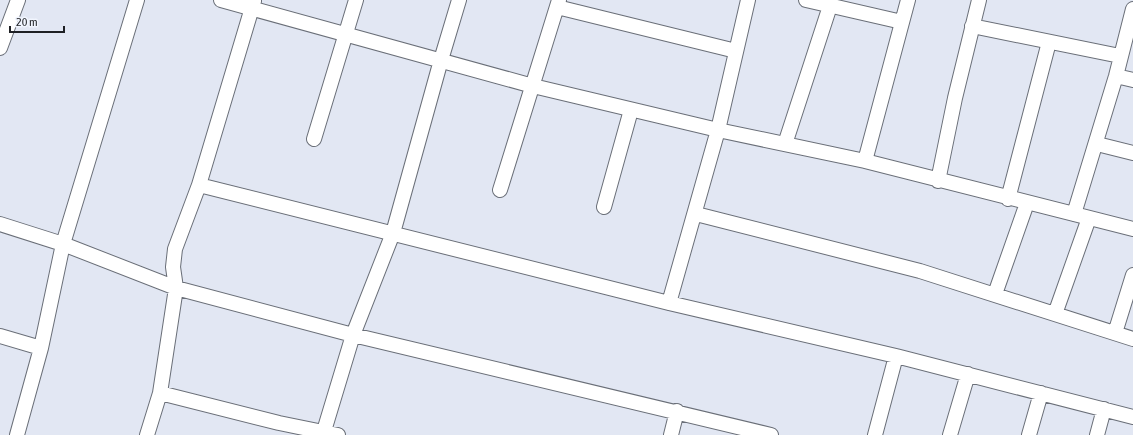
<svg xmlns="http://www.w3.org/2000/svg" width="1133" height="435" viewBox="0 0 1133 435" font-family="'Asap Condensed',sans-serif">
  <rect width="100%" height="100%" fill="#e2e7f3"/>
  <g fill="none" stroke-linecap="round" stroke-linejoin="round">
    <defs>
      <path id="minor" d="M221,0L533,86L718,130L865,161L1133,229
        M806,0L902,22
        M557,7L736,51
        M972,26L1120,56
        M0,48L18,0
        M1116,76L1133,80
        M314,139L356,0
        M785,144L830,6
        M1097,144L1133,153
        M865,161L908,0
        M938,181L955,98L979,0
        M199,185L669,303L896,356L1133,417
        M500,190L559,0
        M1008,199L1049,42
        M604,207L631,110
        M696,214L920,271L1133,339
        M1074,214L1116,76L1133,9
        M0,224L63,244L176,288L353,335L771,435
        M995,294L1027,203
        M669,303L718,130L748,0
        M1055,314L1089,218
        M1115,333L1133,275
        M0,336L41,348
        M160,393L279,423L338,435
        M324,431L353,335L393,233L441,60L459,0
        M17,435L41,348L63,244L137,0
        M147,435L160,393L176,288L173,267L175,249L199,185L254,1
        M671,435L677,411
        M875,435L896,356
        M950,435L968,374
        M1029,435L1041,393
        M1097,435L1104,409"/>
    </defs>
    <use href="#minor" stroke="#6a6f78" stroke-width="16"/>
    <use href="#minor" stroke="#fff" stroke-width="14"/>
  </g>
  <path d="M10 26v6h54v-6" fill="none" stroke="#1e2024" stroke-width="2"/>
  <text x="16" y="26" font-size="12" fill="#1e2024" stroke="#f1f5fe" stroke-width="3" paint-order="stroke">20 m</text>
</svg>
